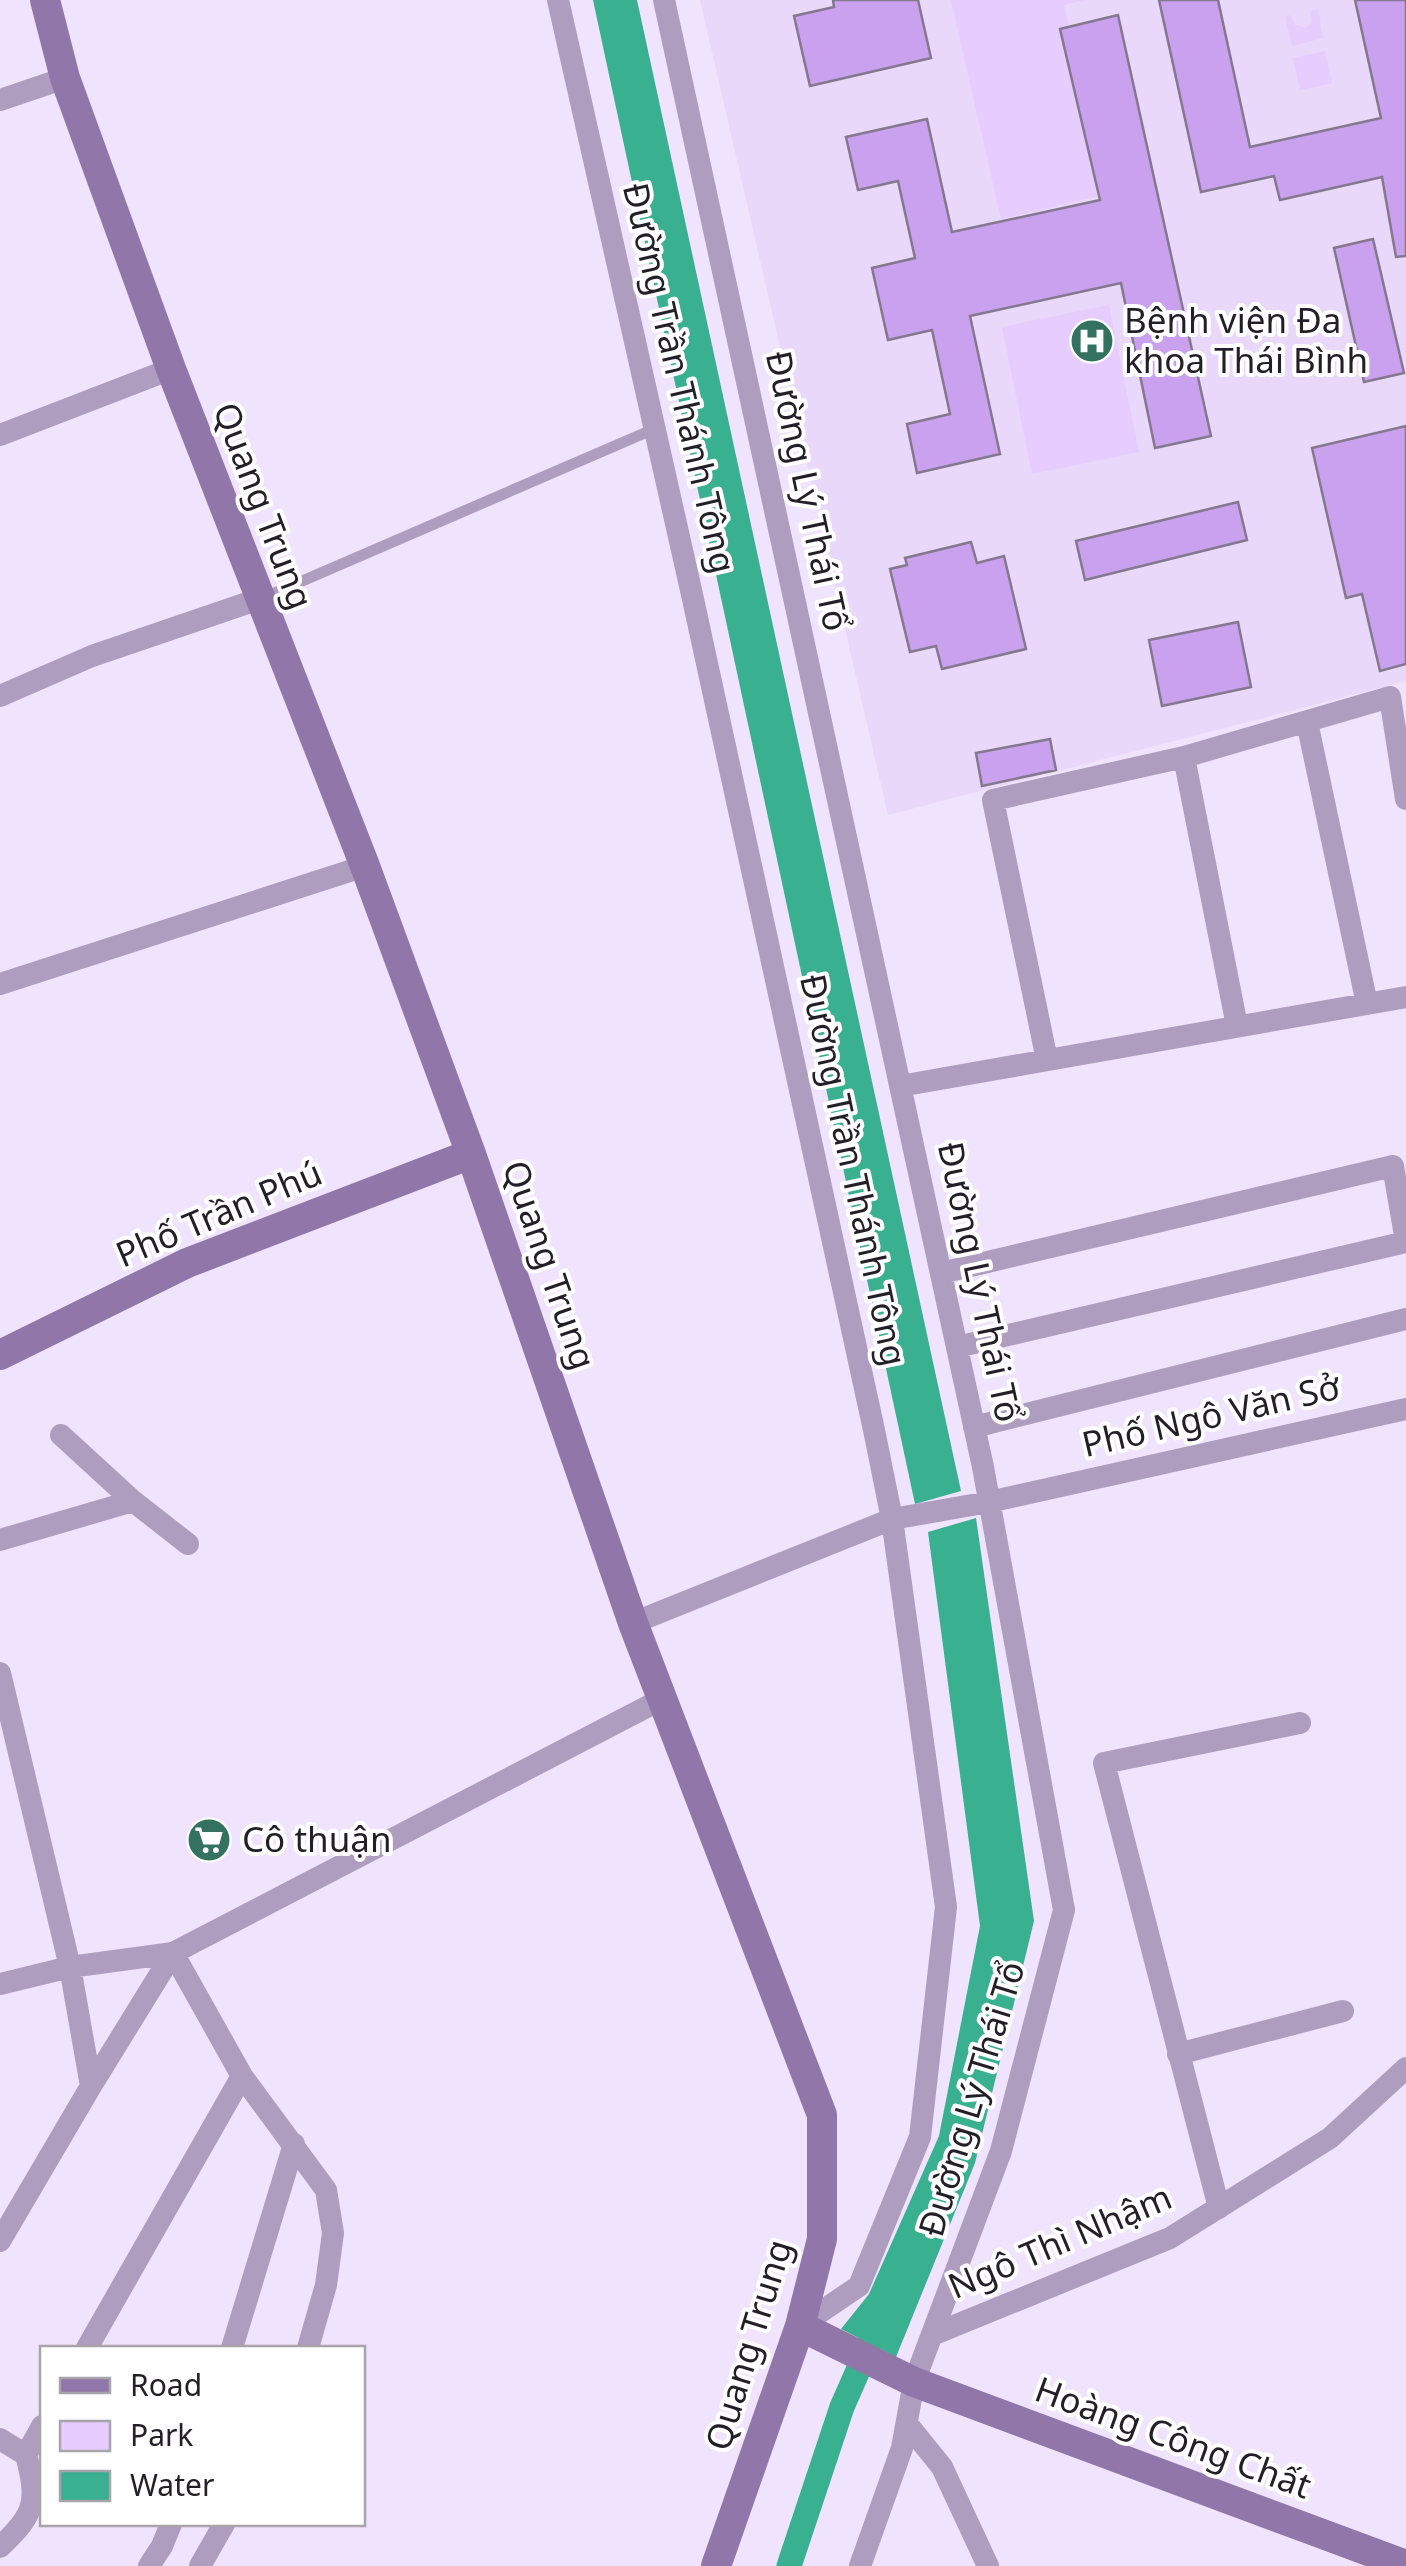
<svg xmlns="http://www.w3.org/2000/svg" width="1406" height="2566" viewBox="0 0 1406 2566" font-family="'Noto Sans',sans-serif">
  <rect width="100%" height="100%" fill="#f0e3fd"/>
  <path fill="#e9d8f9" d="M700,0H1406V681L888,815Z"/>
  <path fill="#e6ccff" d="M951,0H1084L1064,5L1107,194L1001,219Z
    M1318,9L1323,38L1292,46L1285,17L1290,15L1295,25L1306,28L1312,21L1310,12Z
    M1325,51L1332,83L1300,90L1293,58Z
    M1109,305L1139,452L1032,474L1002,327Z"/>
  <path fill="#39b090" d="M593,0H637L961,1491L915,1504Z
    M976,1518L1034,1921L975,2163L896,2357L841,2329L869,2294L939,2136L980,1926L928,1532Z"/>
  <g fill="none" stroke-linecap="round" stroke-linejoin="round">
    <path stroke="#39b090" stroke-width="25" d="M789,2566L842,2407L871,2341"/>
  </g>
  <path fill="#caa1ee" stroke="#84788f" stroke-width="2.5" d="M833,0H918L931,58L810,86L794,16L834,7Z
    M1159,0H1218L1250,147L1381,118L1355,0H1406V256L1396,257L1382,177L1280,200L1274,176L1201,192Z
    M1118,15L1211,436L1155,448L1121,283L970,316L1000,454L917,473L907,424L950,414L932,330L888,340L872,268L915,258L898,181L858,190L846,137L927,119L952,232L1100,200L1060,29Z
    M1373,239L1404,373L1364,382L1334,248Z
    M1406,426V664L1380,671L1362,594L1346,598L1312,448Z
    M1238,502L1247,540L1085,580L1076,541Z
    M971,542L977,563L1004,556L1026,649L942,669L936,646L910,652L890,569L907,565L905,558Z
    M1238,622L1251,687L1162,706L1149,640Z
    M1050,739L1056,770L982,786L976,753Z"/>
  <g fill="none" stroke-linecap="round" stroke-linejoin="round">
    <path stroke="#ae9dbf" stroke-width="11" d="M263,598L654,429"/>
    <path stroke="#ae9dbf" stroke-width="22" d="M558,0L691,590L874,1430L892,1519L946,1907L920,2137L859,2286L800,2326
      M664,0L983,1467L1064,1910L1001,2151L914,2382L902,2448L860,2566
      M0,100L65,78
      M0,435L171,369
      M0,696L92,656L259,599
      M1307,722L1367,1004
      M1184,757L1237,1026
      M0,984L365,866
      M1047,1060L993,800L1184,757L1390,697L1406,799
      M900,1086L1406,997
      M941,1273L1393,1166L1406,1241
      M957,1347L1406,1242
      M974,1427L1406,1319
      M61,1435L133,1501L188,1544
      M0,1540L133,1501
      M633,1623L892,1519L989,1502L1406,1409
      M0,1673L70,1967L91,2086L0,2241
      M0,1984L70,1967L173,1953L662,1699
      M1178,2054L1343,2011
      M91,2086L173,1953L242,2076L326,2190L333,2233L326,2285L308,2348
      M1219,2208L1104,1763L1300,1723
      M932,2335L1170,2238L1330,2138L1406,2068
      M87,2348L242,2076
      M232,2348L294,2144
      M908,2425L942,2467L988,2566
      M0,2439L26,2455C38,2501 36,2513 0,2547
      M26,2455L42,2426
      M149,2566L162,2546L171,2524
      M200,2566L224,2524"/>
    <path stroke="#9177a9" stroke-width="30" d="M45,0L65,78L171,369L365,866L471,1154L633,1623L822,2115V2239L800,2326L716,2566
      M0,1355L187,1263L471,1154
      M800,2326L914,2382L1406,2565"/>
  </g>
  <defs>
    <symbol id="hospital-disc" viewBox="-11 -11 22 22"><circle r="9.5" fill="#347260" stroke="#fff"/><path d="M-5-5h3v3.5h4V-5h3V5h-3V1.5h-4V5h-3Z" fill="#fff"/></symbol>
    <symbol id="supermarket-disc" viewBox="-11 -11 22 22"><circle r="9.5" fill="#347260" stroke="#fff"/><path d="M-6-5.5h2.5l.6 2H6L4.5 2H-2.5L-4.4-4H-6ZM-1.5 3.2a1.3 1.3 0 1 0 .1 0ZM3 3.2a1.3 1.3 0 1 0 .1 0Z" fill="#fff"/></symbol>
  </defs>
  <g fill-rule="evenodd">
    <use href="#hospital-disc" x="1067" y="316" width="50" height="50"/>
    <use href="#supermarket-disc" x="184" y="1815" width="50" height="50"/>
  </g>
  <g text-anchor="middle" stroke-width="8" stroke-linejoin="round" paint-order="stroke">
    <g font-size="35" fill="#231f28" stroke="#fff" text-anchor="start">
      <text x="1124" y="333">Bệnh viện Đa<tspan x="1124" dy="40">khoa Thái Bình</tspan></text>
      <text x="242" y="1852">Cô thuận</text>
    </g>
    <g font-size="35" fill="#231f28" stroke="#fff">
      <text transform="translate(679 378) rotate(77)" y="12">Đường Trần Thánh Tông</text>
      <text transform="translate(807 491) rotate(78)" y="12">Đường Lý Thái Tổ</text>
      <text transform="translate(263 506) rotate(69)" y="12">Quang Trung</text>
      <text transform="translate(853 1170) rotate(78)" y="12">Đường Trần Thánh Tông</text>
      <text transform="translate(219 1214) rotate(-23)" y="12">Phố Trần Phú</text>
      <text transform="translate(549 1265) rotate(71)" y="12">Quang Trung</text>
      <text transform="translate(979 1282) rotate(78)" y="12">Đường Lý Thái Tổ</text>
      <text transform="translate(1211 1416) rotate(-13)" y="12">Phố Ngô Văn Sở</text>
      <text transform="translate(972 2099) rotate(-73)" y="12">Đường Lý Thái Tổ</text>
      <text transform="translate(1060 2242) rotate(-23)" y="12">Ngô Thì Nhậm</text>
      <text transform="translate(749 2345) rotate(-73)" y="12">Quang Trung</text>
      <text transform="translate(1173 2438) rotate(20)" y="12">Hoàng Công Chất</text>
    </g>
  </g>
  <rect x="40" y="2346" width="325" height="180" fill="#ffffff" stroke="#a7a5a9" stroke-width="2.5"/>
  <rect x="60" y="2378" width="50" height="15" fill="#9177a9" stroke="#a7a5a9" stroke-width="2.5"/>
  <text x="130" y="2396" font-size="30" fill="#231f28">Road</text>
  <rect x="60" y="2421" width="50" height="30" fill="#e6ccff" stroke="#a7a5a9" stroke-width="2.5"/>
  <text x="130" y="2446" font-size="30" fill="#231f28">Park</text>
  <rect x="60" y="2471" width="50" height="30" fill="#39b090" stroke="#a7a5a9" stroke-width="2.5"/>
  <text x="130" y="2496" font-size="30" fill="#231f28">Water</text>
</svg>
